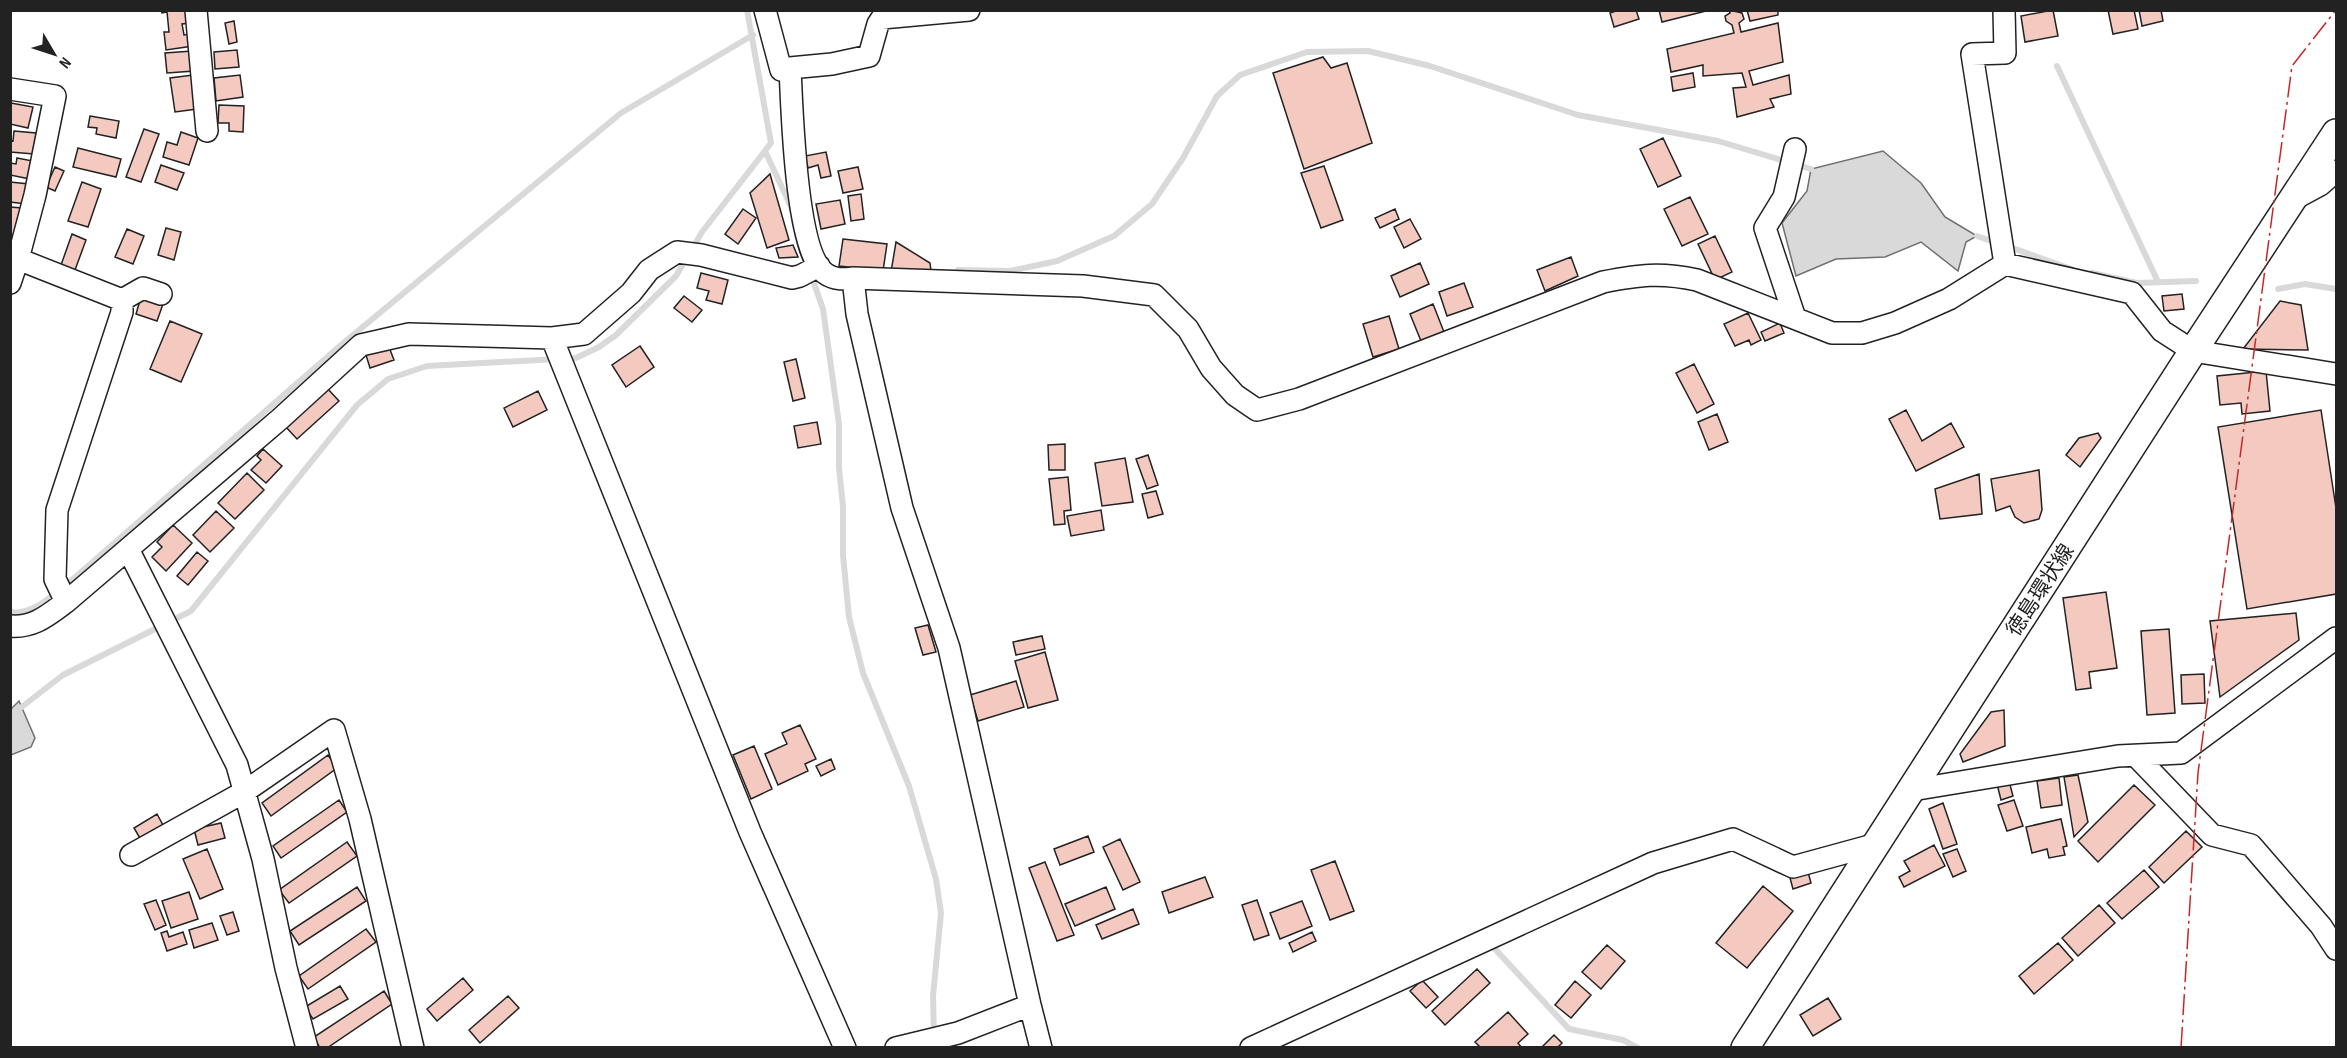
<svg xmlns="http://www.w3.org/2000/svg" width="2347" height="1058" viewBox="0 0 2347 1058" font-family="'Sofia Sans Condensed','Noto Sans JP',sans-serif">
  <rect width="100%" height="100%" fill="#fff"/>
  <path fill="#d9d9d9" stroke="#6f6f6f" stroke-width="1.5" d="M1883,151L1921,183L1945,217L1977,236L1966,242L1958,271L1921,242L1885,257L1836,259L1796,276L1782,223L1807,191L1811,169Z
    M19,701L35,738L31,747L11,755V709Z"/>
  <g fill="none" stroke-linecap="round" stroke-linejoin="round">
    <path stroke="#d9d9d9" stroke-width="6" d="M2057,66L2158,282
      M765,151L793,211
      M1977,236L1997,243
      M2007,246L2071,269
      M692,249L702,232L771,143L747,10
      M958,270L1010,271L1057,261L1114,236L1152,204L1183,158L1217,96L1240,75L1307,52L1368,51L1430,66L1578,115L1718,141L1811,169
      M2092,273L2137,283L2196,281
      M811,275L823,309L839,424V468L843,507V555L849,617L863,673L909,786L936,879L941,913L933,996L934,1035
      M2278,289L2305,284L2336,289
      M10,612C34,616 54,593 72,580L341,345L621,113L753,35
      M10,716L63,675L191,611L357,405L388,379L427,366L576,358L599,347L616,335L676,276L687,257
      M1495,949L1569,1029L1623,1040L1638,1048"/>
  </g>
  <path fill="#f3c9c0" stroke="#222" stroke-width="1.5" d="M161,10H188L190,23L182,24L184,35L192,34L193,46L166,50L164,32H169L167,12L162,13Z
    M1619,10H1636L1639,19L1614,27L1610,13Z
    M1659,10H1710L1662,22Z
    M1729,10L1742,13L1744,19L1739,23L1741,32L1778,23L1783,62L1749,71L1753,85L1789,75L1791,94L1770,99L1774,107L1737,117L1733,88L1746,87L1742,73L1703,76V65L1671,72L1667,49L1734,33L1732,25L1726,21L1725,16L1730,13Z
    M1747,10H1778V15L1750,21Z
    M2053,10L2058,36L2025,42L2021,16Z
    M2108,10H2134L2138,29L2113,34Z
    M2139,10H2161L2163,21L2142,26Z
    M234,21L237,42L229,44L225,23Z
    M237,50L239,67L215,69L214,52Z
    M192,51L194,71L167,73L165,53Z
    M1323,57L1331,68L1347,63L1372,143L1304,169L1273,73Z
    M1693,73L1695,87L1673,91L1671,77Z
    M193,75L197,109L175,112L170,78Z
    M240,75L243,97L216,101L214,78Z
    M11,103L33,107L28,128L10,124Z
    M219,105L244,106L243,132L229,131V123H218Z
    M90,116L119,121L116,138L96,134L97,128L88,127Z
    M144,129L159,134L141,182L126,177Z
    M14,131L36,133L34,154L10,152V140L13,141Z
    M181,132L198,138L189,165L163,157L167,142L177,145Z
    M1663,138L1681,176L1658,187L1640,149Z
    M78,148L121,159L116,177L73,167Z
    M826,152L831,176L821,178L818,165L808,168L805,156Z
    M17,158L33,161L30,179L10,175V163L16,164Z
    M161,165L184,173L177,190L155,182Z
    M1324,166L1343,220L1321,228L1301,173Z
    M55,167L64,171L55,191L46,187Z
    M858,167L863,189L843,193L838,171Z
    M770,174L789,240L767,248L750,193Z
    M10,182L29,184L26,204L10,202Z
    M82,182L101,189L88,227L68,221Z
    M861,194L864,219L851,221L848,196Z
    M1690,197L1708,234L1682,246L1664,209Z
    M840,200L845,224L821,229L816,204Z
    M10,207L22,208L17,240L10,239Z
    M743,209L756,218L738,244L725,234Z
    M1395,209L1399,219L1380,228L1375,218Z
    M1410,219L1421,239L1404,248L1394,227Z
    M166,228L181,232L174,260L158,255Z
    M127,229L144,236L133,264L115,257Z
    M72,234L86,240L75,270L61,265Z
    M1715,236L1732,272L1715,280L1698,244Z
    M843,239L887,244L883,271L839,266Z
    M896,242L930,263L931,271L891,272Z
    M793,245L798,257L779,258L776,248Z
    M1571,257L1578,276L1545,291L1537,270Z
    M1420,263L1429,284L1400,297L1391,276Z
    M701,273L728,280L722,304L706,300L709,291L697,288Z
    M1464,283L1473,307L1447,316L1439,292Z
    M2182,294L2184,309L2164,311L2162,296Z
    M684,296L702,310L692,322L674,308Z
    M141,297L163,304L157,321L136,314Z
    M2280,301L2301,305L2308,350L2243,349Z
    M1433,304L1444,332L1421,341L1410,314Z
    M1748,313L1761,340L1751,345L1749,340L1735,346L1724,324Z
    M1389,316L1399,349L1373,357L1363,324Z
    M170,321L202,334L181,382L150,369Z
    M1780,323L1784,333L1765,341L1761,332Z
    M640,346L654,367L626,387L612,365Z
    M389,347L394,360L370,368L366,355Z
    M796,359L805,398L793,401L784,362Z
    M1694,364L1714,404L1697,413L1676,373Z
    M2266,371L2270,411L2242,414L2241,403L2220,405L2217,376Z
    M327,388L339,401L297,439L285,426Z
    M538,391L547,410L513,427L504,408Z
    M1906,410L1922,441L1951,423L1964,447L1916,471L1889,419Z
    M2321,410L2336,508V594L2247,609L2218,427Z
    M1717,414L1728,442L1709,450L1698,422Z
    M817,422L821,444L798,448L794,426Z
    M2098,433L2101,438L2080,467L2066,455L2079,438Z
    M1065,444V470H1049L1048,445Z
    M263,449L282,466L266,483L251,470L261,460L257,456Z
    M1148,455L1158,485L1147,489L1136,459Z
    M1125,458L1133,502L1102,506L1095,463Z
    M2039,470L2042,510L2039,519L2024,523L2015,517L2010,506L1996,511L1991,479Z
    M247,473L264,490L235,519L218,503Z
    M1979,474L1982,514L1940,519L1935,489Z
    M1068,477L1071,510L1064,511L1065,524L1054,525L1049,479Z
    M1156,491L1163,514L1148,518L1142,494Z
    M1101,510L1104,530L1071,536L1067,516Z
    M216,511L234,528L210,552L193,535Z
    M173,525L192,543L166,571L152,557L162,547L157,542Z
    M197,552L208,561L188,585L177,576Z
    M2106,592L2117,668L2089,672L2091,688L2076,690L2063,598Z
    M2296,613L2299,640L2220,697L2210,621Z
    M928,625L936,652L923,655L915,628Z
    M2169,629L2175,713L2147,715L2141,631Z
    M1042,636L1045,649L1016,655L1013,642Z
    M1045,652L1058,700L1028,708L1015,661Z
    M2204,674L2205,703L2182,704L2181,675Z
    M1016,681L1024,707L978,721L970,695Z
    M2004,710L2005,746L1963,762L1960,754L1991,712Z
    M800,725L816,759L805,764L808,771L778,785L765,754L787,744L782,733Z
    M754,746L772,789L751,799L733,755Z
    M328,755L337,768L271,816L262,803Z
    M831,759L835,769L821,776L816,766Z
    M2078,775L2088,822L2074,837L2064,777Z
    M2059,778L2062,805L2041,808L2037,781Z
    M2009,781L2013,796L2001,800L1997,784Z
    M2134,785L2155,805L2098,862L2078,841Z
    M339,800L347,812L281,858L273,846Z
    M2014,800L2023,826L2007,831L1998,805Z
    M1943,803L1957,844L1943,849L1929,809Z
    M157,814L164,827L141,840L134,828Z
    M2061,819L2067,846L2063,847L2065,855L2049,858L2047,849L2032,853L2026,827Z
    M221,823L225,838L198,845L194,829Z
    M2186,831L2202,847L2164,883L2149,867Z
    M1088,836L1094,852L1060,865L1054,849Z
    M1120,839L1140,882L1123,890L1103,847Z
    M347,842L357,856L289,903L279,890Z
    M1934,845L1945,866L1904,887L1899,877L1910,871L1904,861Z
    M207,849L223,889L200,899L183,859Z
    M1957,849L1966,871L1953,877L1943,854Z
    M1335,861L1354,911L1330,920L1311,870Z
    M1045,862L1074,935L1057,941L1029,868Z
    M2144,870L2159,887L2122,919L2107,903Z
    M1808,872L1811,883L1793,889L1790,878Z
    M1205,877L1213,897L1169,913L1162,892Z
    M1763,886L1793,911L1747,968L1716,943Z
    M357,887L366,901L299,945L290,931Z
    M1106,887L1115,909L1075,926L1065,904Z
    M189,892L198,919L171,928L162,901Z
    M156,900L166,925L155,930L144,904Z
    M1257,900L1269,935L1254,940L1242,905Z
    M1302,901L1312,926L1280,939L1270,913Z
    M2099,905L2115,923L2078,956L2062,938Z
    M1133,909L1139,924L1102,939L1096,925Z
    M233,912L239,931L227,935L220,916Z
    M212,923L218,940L194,948L189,930Z
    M366,929L376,942L308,989L299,976Z
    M167,931L169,937L183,932L187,944L167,951L161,933Z
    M1312,932L1316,941L1293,952L1289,943Z
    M2058,943L2073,960L2034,994L2019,976Z
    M1607,945L1625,961L1601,989L1582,972Z
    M1477,969L1490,983L1445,1025L1432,1011Z
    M463,978L473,990L437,1021L427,1009Z
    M1422,980L1438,997L1426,1008L1410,991Z
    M1575,981L1591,995L1571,1018L1555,1005Z
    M340,986L348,999L313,1019L305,1007Z
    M384,991L392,1004L327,1048H320L314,1037Z
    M508,996L519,1008L480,1043L469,1030Z
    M1828,998L1841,1019L1813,1036L1800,1015Z
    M1508,1012L1528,1034L1518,1043L1522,1048H1481L1475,1042Z
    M1554,1035L1562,1043L1557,1048H1541Z"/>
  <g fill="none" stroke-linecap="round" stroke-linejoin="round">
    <defs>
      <path id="minor" d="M196,10L207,131
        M765,10L781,70L790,68C792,106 795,254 826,274C835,280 843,279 853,278L857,314L902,508L949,648L1030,1005L1041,1048
        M2004,10L2005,53L1972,54L2005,264
        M790,68L832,64L869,56L878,24L882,18L969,10
        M10,89L55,96L35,195L18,259L122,300V312L57,510L55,579L66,602
        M2294,199L2320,185L2336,171
        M853,278L1083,286L1154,295L1188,329L1211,368L1235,395L1257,410L1299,399L1603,282C1639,275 1660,272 1697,280L1832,333H1862L1895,323L1949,299L2005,264L2132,293L2162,331L2193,351L2336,374
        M10,283L18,259
        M122,300L143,288L161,294
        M1795,318L1765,228L1784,197L1795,149
        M552,338L750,832L845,1048
        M128,549L237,765L263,859L286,968L307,1048
        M10,626C34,628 48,615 66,602L280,419L361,345L409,334L552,338L584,334L631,293L649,270L677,252L701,255L792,278L800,276L819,266
        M2136,756L2212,835L2251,845L2321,926L2336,949
        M1912,790L2118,756L2181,753L2336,638
        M131,855L244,792L334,730L360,819L413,1048
        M896,1048L958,1033L1030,1005
        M1251,1048L1653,863L1733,839L1793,867L1877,844"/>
      <path id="major" d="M1745,1048L2193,351L2336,133"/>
    </defs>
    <use href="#minor" stroke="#222" stroke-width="24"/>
    <use href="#major" stroke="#222" stroke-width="30"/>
    <use href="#minor" stroke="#fff" stroke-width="21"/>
    <use href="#major" stroke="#fff" stroke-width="27"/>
    <path stroke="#c62828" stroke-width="1.5" stroke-dasharray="21 4.5 3 4.5" stroke-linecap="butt" d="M2181,1048L2198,773L2292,66L2336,10"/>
  </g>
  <g text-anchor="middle" stroke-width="4.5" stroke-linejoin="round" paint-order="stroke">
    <g font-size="21" fill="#222" stroke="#fff">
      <text transform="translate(2040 590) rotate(-57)" y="7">徳島環状線</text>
    </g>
  </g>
  <rect width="2347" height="1058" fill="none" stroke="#222222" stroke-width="24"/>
  <g transform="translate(54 54) rotate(129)" stroke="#ffffff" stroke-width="4.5" paint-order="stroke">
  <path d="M0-4.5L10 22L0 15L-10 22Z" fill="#222222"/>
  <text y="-9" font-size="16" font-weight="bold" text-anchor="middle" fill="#222222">N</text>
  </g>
</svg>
